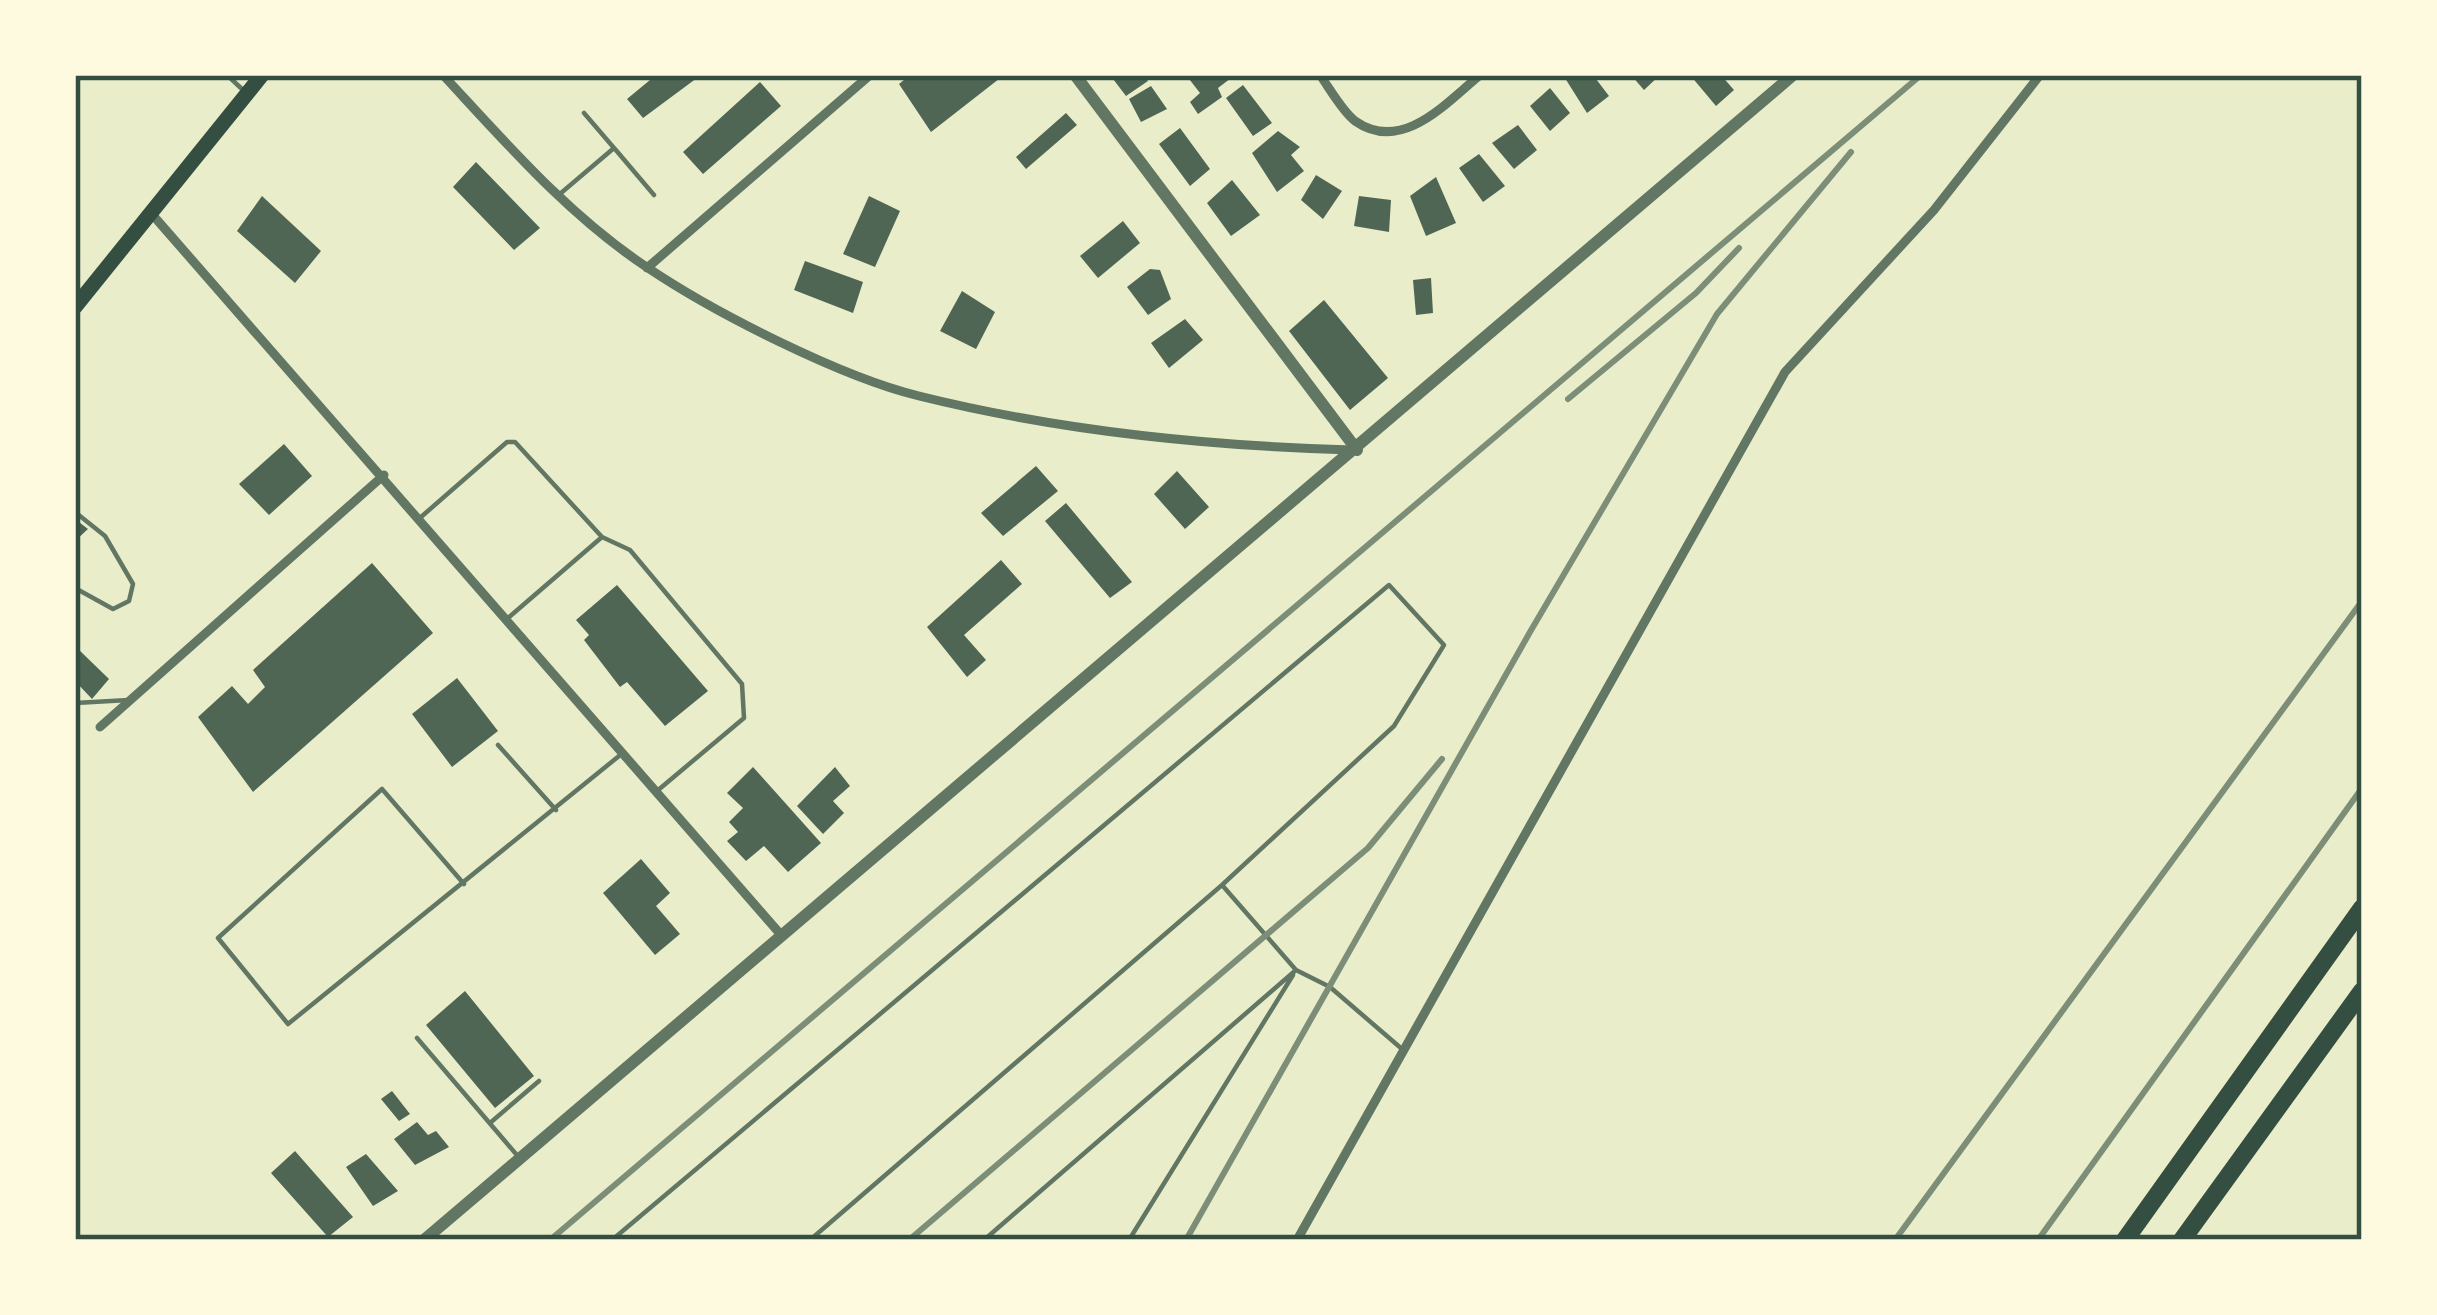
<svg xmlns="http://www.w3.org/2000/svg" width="2437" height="1315" viewBox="0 0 2437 1315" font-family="'Varela Round',sans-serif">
  <rect width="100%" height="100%" fill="#e9edc9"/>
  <path fill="#4f6655" d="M656,75H701L643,118L627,99Z
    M910,75H1004L931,132L899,84Z
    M1110,75H1144L1148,81L1126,96Z
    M1186,75H1235L1218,88L1222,97L1198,114L1190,102L1200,93Z
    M1563,75H1593L1609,96L1587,113Z
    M1631,75H1660L1644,90Z
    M1690,75H1721L1734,90L1716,106Z
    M760,82L781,106L703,174L683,152Z
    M1243,85L1272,123L1253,136L1226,98Z
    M1151,86L1167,109L1141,122L1129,99Z
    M1550,88L1570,113L1550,131L1530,106Z
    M1066,113L1077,125L1026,169L1016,157Z
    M1518,125L1537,150L1514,169L1492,143Z
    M1180,128L1210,169L1190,186L1159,144Z
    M1278,131L1300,147L1291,155L1304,171L1277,192L1252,153Z
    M1479,154L1505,186L1483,202L1459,168Z
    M476,162L540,228L514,250L453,187Z
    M1316,175L1342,191L1323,219L1301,200Z
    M1436,177L1456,223L1426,236L1410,196Z
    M1232,180L1260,215L1231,236L1207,203Z
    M262,196L321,251L295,283L237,231Z
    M869,196L900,211L875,267L843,254Z
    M1359,196L1391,200L1389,232L1354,226Z
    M1123,221L1140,243L1098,278L1080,256Z
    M805,261L863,282L853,313L794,290Z
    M1150,269L1160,270L1171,299L1148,315L1127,287Z
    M1431,278L1433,313L1416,315L1413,280Z
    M962,291L995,312L976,349L940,331Z
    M1324,300L1388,378L1350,410L1289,331Z
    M1185,319L1203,340L1169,368L1151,343Z
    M284,444L312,476L269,515L239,484Z
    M1036,466L1058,491L1003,536L981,513Z
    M1177,471L1209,507L1185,529L1154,494Z
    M1066,503L1132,582L1110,598L1045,521Z
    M75,519L88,529L75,541Z
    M1001,560L1022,584L964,635L986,660L967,677L927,627Z
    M372,563L433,633L253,792L198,717L232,686L248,704L265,687L253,670Z
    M617,585L708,691L665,726L627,682L620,687L584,640L589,635L576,620Z
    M75,646L109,679L92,699L75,681Z
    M457,678L498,731L452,767L412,714Z
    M753,767L821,843L788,872L764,846L746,861L727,841L738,832L729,822L743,808L727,793Z
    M835,767L850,786L833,801L844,813L823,834L797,806Z
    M641,859L670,893L656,906L680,934L655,955L603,893Z
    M465,991L534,1076L495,1108L426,1025Z
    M392,1091L410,1114L399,1121L381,1099Z
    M417,1122L428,1135L436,1131L449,1147L415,1165L394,1139Z
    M295,1151L353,1217L328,1237L271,1173Z
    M366,1154L398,1191L373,1206L346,1167Z"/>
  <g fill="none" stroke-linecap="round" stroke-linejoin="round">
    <path stroke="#617663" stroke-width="4.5" d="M227,75L243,90
      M615,149L654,195
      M561,193L614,148L584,113
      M75,512L105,536L133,584L129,601L113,609L75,588
      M421,517L507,442H515L602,537L508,618
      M602,537L630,550L742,684L744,718L657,791
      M75,703L129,700
      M498,745L556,810
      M464,884L382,789L218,938L288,1024L619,756
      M1222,885L1296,970L1330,987L1402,1049
      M417,1038L516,1154
      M490,1123L539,1081
      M612,1240L1389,585L1444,645L1394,726L1222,885L810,1240
      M984,1240L1296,970
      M1129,1240L1293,975"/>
    <path stroke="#617663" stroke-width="9" d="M443,75C507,144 569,216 648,268C715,313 841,377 919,396C1060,431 1207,446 1352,450
      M1320,75C1330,89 1342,111 1355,121C1402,154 1446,103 1480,75
      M151,213L782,936
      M647,268L870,75
      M100,727L384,475
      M1297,1240L1785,372L1934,210L2040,75"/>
    <path stroke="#617663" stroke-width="12" d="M1075,75L1357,450
      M424,1240L1793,75"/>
    <path stroke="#344e41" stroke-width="15" d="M75,307L262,75"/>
    <path stroke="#344e41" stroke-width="18" d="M2125,1240L2362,908
      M2182,1240L2362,991"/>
    <path stroke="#7c8e77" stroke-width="6" d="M1568,399L1696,293L1739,248
      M550,1240L1921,75
      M909,1240L1368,848L1442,759
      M1186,1240L1530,632L1717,314L1851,152
      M1895,1240L2362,601
      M2038,1240L2362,788"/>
  </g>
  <rect width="2437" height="1315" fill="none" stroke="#fefae0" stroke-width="156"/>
  <rect x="78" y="78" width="2281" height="1159" fill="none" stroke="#344e41" stroke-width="4.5"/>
</svg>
